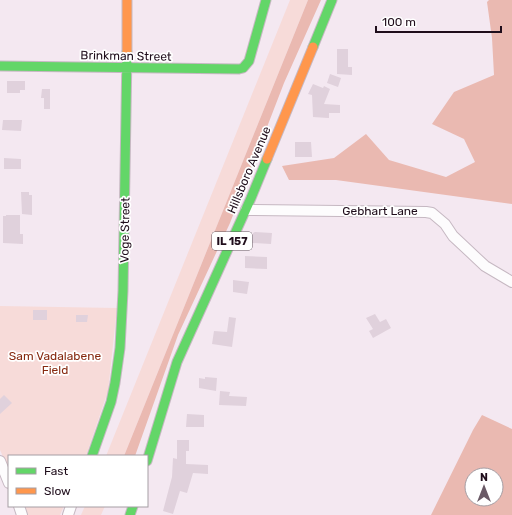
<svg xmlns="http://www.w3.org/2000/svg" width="512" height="515" viewBox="0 0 512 515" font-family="Rubik,sans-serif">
  <rect width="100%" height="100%" fill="#f4e8f1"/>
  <path fill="#f7dbd9" d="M290,0H308L124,456H106Z
    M0,306L117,308L108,391L86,456H9V470L0,450Z
    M25,506H64L60,515H28Z
    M85,506H105L101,515H81Z"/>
  <path fill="#eab9b1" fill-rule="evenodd" d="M308,0H321L284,83L230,223L178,335L135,456H124Z
    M489,0H512V204L336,180H289L282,166L334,158L366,134L389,160L446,177L475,162L464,139L432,124L454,92L494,75L492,38L487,2Z
    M482,415L512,429V515H431L473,430ZM472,475H496V499H472Z"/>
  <path fill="#e0d1dc" d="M337,49H348V67H352V75L337,74Z
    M330,74L341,78L338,87L327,83Z
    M7,81H25V90H20V93H7Z
    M313,84L323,88L324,86L330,89L324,104L340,105V113H329V118H328L313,117L312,95L308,94Z
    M42,89H50V109H44V98H41Z
    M3,120H22L21,131L2,130Z
    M295,142H311L312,157H295Z
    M4,158L21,159V169H4Z
    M21,192H29V195H32V215L22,214Z
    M6,215H20V234H23V244L3,243V216H6Z
    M255,232L272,233L271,244L252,243L253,233Z
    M245,256L267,257V269L245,268Z
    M233,280L249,282L247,294L233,292Z
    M33,310H47V320H33Z
    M375,314L380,322L386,319L391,328L373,338L369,331L373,329L366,318Z
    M76,315H88L87,322H76Z
    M229,317L236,318L232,347L212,344L214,331L227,332Z
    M205,377L217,378L216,391L199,388V378L205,379Z
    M220,391L230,392L229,396L247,397L246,406L219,405Z
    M4,395L12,403L0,414V399Z
    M187,414L204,415V427H186Z
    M177,440H189V451H186V464L208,465V474L193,473L187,493L180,491L173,514L163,511L172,477L173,458L177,459Z"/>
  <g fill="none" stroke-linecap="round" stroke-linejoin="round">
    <defs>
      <path id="street" d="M246,210L426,212L432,213L445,224L453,236L485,266L512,282
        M0,461L9,483
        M19,506L22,515
        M68,515L71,506"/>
      <path id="fast" d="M313,47L332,0
        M0,66L239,69L243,68L249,61L266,0
        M92,456L111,402L115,383L120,348L123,291L127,52
        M147,461L177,362L251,198L267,159
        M130,515L133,506"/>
      <path id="slow" d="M127,0V52
        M267,159L313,47"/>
    </defs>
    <use href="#street" stroke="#c6b8c2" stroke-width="12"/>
    <use href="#fast" stroke="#c6b8c2" stroke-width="11"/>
    <use href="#slow" stroke="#c6b8c2" stroke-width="11"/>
    <use href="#street" stroke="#fdfcfd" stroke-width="10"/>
    <use href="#fast" stroke="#63d668" stroke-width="9"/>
    <use href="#slow" stroke="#ff974d" stroke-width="9"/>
  </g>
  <g text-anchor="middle" stroke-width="3.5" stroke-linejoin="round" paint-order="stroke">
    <rect fill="#fff" stroke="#62565f" stroke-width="1" x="212" y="232" width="40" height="18" rx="3"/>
    <g font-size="11" font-weight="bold" fill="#1f0d1b">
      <text x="232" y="245">IL 157</text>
    </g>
    <g font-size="12" fill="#1f0d1b" stroke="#fff">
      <text transform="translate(126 56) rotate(1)" y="4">Brinkman Street</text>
      <text transform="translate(249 170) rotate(-67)" y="4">Hillsboro Avenue</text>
      <text x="380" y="215">Gebhart Lane</text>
      <text transform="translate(125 230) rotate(-89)" y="4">Voge Street</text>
    </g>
    <g font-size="12" fill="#862910" stroke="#fff">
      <text x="55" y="360">Sam Vadalabene<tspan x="55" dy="14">Field</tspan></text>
    </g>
  </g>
  <rect x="8" y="455" width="140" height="52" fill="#ffffff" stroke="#a59ea4"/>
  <rect x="16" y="468" width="20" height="6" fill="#63d668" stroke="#a59ea4"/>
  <text x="44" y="475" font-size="12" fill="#1f0d1b">Fast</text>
  <rect x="16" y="488" width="20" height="6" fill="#ff974d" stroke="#a59ea4"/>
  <text x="44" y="495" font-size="12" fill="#1f0d1b">Slow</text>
  <g transform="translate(484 487)"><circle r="19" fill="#ffffff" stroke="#a59ea4"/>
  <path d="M0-3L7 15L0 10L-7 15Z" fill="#6a5a66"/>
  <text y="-6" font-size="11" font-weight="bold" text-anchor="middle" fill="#1f0d1b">N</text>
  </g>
  <path d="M376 26v6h125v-6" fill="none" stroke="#1f0d1b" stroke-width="2"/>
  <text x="382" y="26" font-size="12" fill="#1f0d1b" stroke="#ffffff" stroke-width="3" paint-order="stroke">100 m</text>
</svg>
